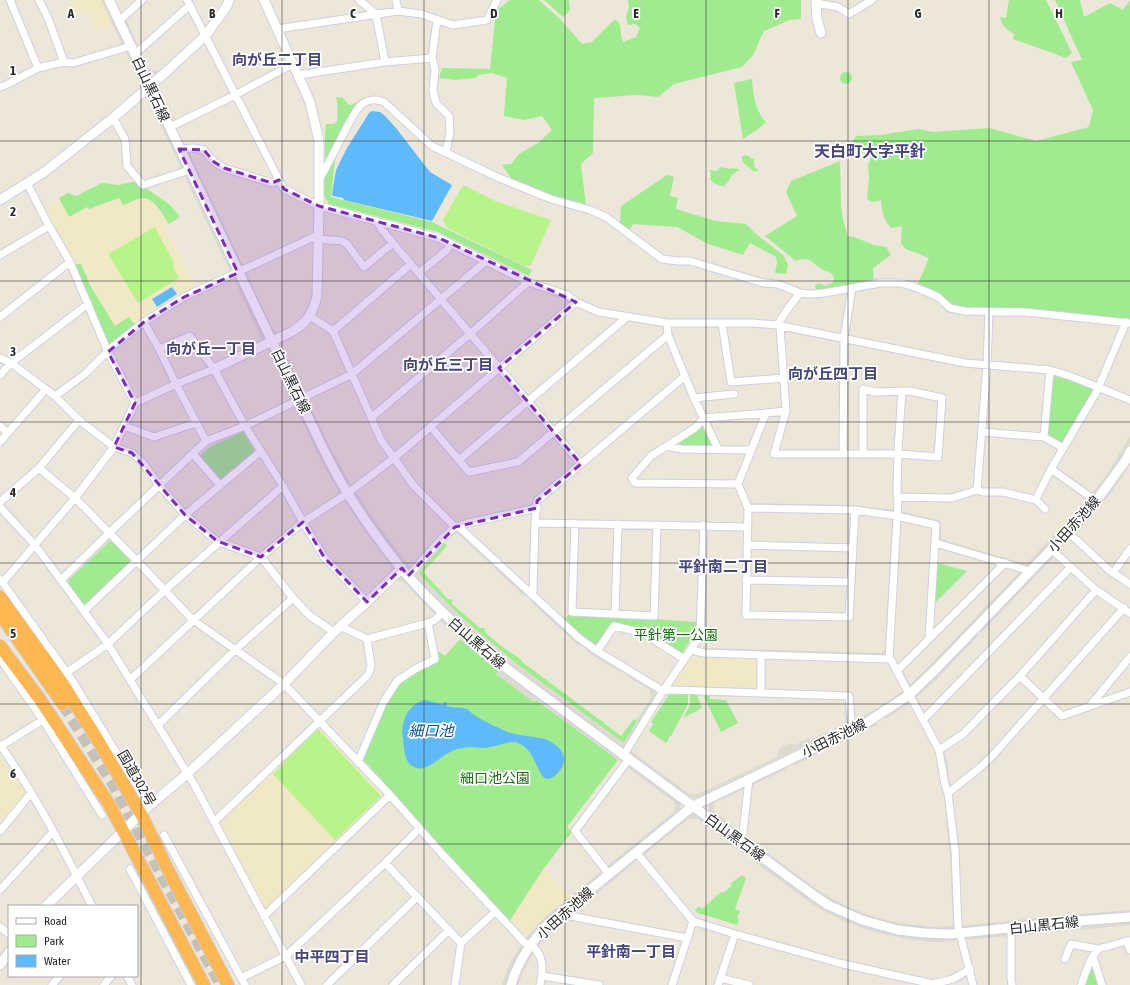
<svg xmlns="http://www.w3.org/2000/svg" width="1130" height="985" viewBox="0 0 1130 985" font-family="'Asap Condensed','Noto Sans JP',sans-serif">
  <rect width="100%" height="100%" fill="#ede7d9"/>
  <path fill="#f1e9c6" d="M69,0H101L112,24L102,29L94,27L85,8L75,12Z
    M136,181L142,189L146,188L170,205L180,217L164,227L185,262L195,289L143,319L139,320L111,344L108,343L74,264L42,208L68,193L76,196L102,183L119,185Z
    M690,657L756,658L759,661L757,690L673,688L672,685Z
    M316,728H320L383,795L382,799L269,907H264L218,822Z
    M0,757L25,793V794L0,823Z
    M544,868L570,897L546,916L535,927L525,939L509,922Z"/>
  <path fill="#a0ea8f" d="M510,0H539L560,19L582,44L592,42L615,19L620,24L621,34L623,42L636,37L640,28L635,24L628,25L626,17L629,7L628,0H801V19L790,20L764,31L753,55L742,67L674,84L658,97L637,95L594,98L593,153L581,164L586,206L549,196L513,181L502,165L511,164L519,154L538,143L552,130L542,116L524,120L504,116L507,78L492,73L478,75L475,78L455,80L439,78L442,68L490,69L496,11Z
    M544,0H569L570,10L563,17Z
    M1009,0H1046L1072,53L1066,58L1013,39L1014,34C1006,29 1002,26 1000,17L1006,18Z
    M1055,0H1080L1084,17L1110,3L1123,10L1130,0V320L965,308L951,306L917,286L929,258L906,249L901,244L902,226L891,228C883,218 882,213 881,200C875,202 872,203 867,199L869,177L868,165L871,158L867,152L854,154L848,153L846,149L847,145C852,143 854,140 856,136L880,135L918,129L933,132L989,128L1036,141L1089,127L1093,110L1071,62L1082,60Z
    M840 78a6 6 0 1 1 12 0a6 6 0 1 1-12 0Z
    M752,79C753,94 755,111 766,122L758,129L743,139L734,83Z
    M336,97L343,98L348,104L351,105L365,98L366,99L337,141L331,197L432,222L532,270L529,276L438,232L329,204L324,196L325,166V130L326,124H332L337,122C338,116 338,104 336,97Z
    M747,155L752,159L754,158V166L758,171H753L742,161V156Z
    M840,161L841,205L843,220L848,236L854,237L874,245L886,247L891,255L873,268L874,282L823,291L816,290L815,285L819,283L825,286L832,283L834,279L833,275L829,272L823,270L808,259H802L796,261L765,236L797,216L786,192L791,181Z
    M720,167C726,169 732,168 739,169L740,170C737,172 734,173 732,175C730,178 729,181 726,184C722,189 713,183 710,179L711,177L710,169L714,171H717Z
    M667,175L674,177L670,196L678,198L676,209L716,221L746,224L755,233L784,256L788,265L786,274L775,273L777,263L776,257L750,243L743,255L708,244L677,227L633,224L628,233L620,222L621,206Z
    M136,181L142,189L146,188L170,205L180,217L169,224C163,215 154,197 142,198C136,199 129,203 123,205L119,198L89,209L87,207L69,217L59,198L68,193L76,196L102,183L119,185Z
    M74,264H81L91,287L115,326L129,317L134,324L111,344L108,343Z
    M1055,376L1069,380L1092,389L1093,392L1064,443H1061L1047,436L1051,378Z
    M701,425L706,426L714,443L711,448L681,447L679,441Z
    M242,432H244L255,450L254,453L222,481L219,480L200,459V456L210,447Z
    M109,542H112L131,562V564L85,605L68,584V580Z
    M444,543L447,546L423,572L448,599H451L452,600V604L480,628H484L486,633L501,646L522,660L521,661L600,720L603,721L605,724L621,736L634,719L637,721L625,741L622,742L514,662L461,617L420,575V571Z
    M937,563L967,571L934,604Z
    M570,613L696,622L695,633L682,653L679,654L643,631L613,624L599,645L595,646L578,633L564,620Z
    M460,639L498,671L496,674L534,702L536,700L618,760L567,827L572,832L544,868L509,922L362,758L383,708L398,684L412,666L436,656L435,649L445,656Z
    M668,694L688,695V704L671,736H670L666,743L649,731L653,724L651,722L668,696Z
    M690,695H697L702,708L683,718L690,705Z
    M705,696H710V699L726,700L738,723L721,732L704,697Z
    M742,875L746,878L735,909L740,911L737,918L739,919L737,925L698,913L695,910L699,906L702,909L721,892L723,893L732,886L730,884Z
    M1089,970H1095L1100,984L1096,985H1084Z"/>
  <path fill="#b6f389" d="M463,185L495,201L551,220L531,265L525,266L447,228L443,220Z
    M155,227L165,247H166L174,263L173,267L179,278L138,303L108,254Z
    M318,729L381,796L335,840L273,774L285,763L284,762Z"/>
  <path fill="#dddad0" d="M101,0H104L124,42L125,45L123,47Z
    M127,19V21L138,46H141L137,48L136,47L124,22Z
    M124,49L128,50L129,52L143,82L144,86L140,90L141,85Z
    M141,53L149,69L159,71L161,70L162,71L158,74H154L149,72L140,54Z
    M166,77L167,78L160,84L159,89L174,119L176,120L174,121L171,120L156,88L157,85Z
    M142,97L149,98L151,100L183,166L182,170L148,99Z
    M188,150L244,267L241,266L186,152Z
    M184,175L188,176L189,178L233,270L231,274Z
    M246,272L274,331L279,332L280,334L276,335L273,334L245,276Z
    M233,277H235L237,279L264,337V340L261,343L260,341L261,338Z
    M787,329L839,340L840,341L841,345L838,342L787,332L783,336L785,331Z
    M281,340H283L284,341L282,347L304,392L307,393L304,394L301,393L279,347V343Z
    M847,343L983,367L984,371L981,369L963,367L849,344L846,347Z
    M268,347L270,349L293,396V398L290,401L291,398L268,350L264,349Z
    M309,398L310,399L309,403L333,452L351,484H355L351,486L348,484L340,470L323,438L306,404V402Z
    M293,405L298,407L299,410L322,456L342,492L338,495L339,492L319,457L296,408H292L291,406Z
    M241,430L245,431L256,450L254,453V450L244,433L242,432L210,447L200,456V459L199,455L209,446Z
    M1130,436V443L1116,466L1095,495H1093L1090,493H1092L1095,490L1109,471Z
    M1130,459V465L1111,493L1075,535V530Z
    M357,489L358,490L357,493L371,515L388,538L409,566H412L411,568H408L368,517L355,495V493Z
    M1087,498L1089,501V503L1074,519L1028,567L942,542L938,538L939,524L902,514L901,511L941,521V537L943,540L1026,564L1076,513L1087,500Z
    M343,499L347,501L394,566V569L391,572L390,570V565L370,538L345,502L342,501Z
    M748,500L751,503L851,505L893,510L890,512L751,505Z
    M889,517L894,519L886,654L885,655L705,650L704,649L703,646L706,648L881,653L884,651L885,648L892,520Z
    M456,531H457L490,562L489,563L457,533L447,539V538L451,534Z
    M109,540H112L132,561L131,564V562L112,542H109L69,580L68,584L85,605L88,606L85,607L66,583L67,581Z
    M443,543L434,554V555L420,571V575L461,617L513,662L622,742L625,741L637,722L636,720L652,696L649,694L650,690L627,676L628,675L657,691L658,693L625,747H622L619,746L511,665L458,620L415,576L417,571Z
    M1052,555L1055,556L981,633L980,629Z
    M496,567L526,595L524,596L494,568Z
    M1020,571L1021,574L1019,577L936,663L912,686L908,685L901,673V670L903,668V671L910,684L926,669Z
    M399,577H403L436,611V616L404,582L399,581L397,579Z
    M531,600L581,645L580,647L530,601Z
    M441,618H443L486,657L502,671L622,760L623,763L536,700L534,702L496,674L498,671L460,639L439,620Z
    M976,634L979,635L937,679L917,697L923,710L928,711L926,712L923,713L914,697L915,694Z
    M588,650L599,657L622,671L621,672L598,659L587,651Z
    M904,690L902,694L865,719L859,721L857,719L881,706Z
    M706,694L844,698L847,701V726L697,797L690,798L630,754V750L689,794H698L777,757L780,748L790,743L795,745L809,738L810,740L844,724V722H845V701L843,699L705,696Z
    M907,701L910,703L886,719L885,715Z
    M875,722L877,725L873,727L836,745V744L835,741Z
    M825,746L827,749L795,765L794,761Z
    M946,749L945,753L948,764L949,782L954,785L952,786L947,783L945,765L942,753L943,751Z
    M629,766L679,802L681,806L680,810L610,867H609L607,866L675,811L674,802L627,767Z
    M784,766L786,769L751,786L753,782Z
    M744,786L746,788L714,803V811L741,832L740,834H738L711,813L708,808L709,803Z
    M691,814H696L814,901L841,916L875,929L894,934L921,938H956L957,941L931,942L906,939L874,932L845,922L821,910L802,897L698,819H688L644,855L643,853L644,851L688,815Z
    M946,822L948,824L952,853L955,928L954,929L928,930L901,926L864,917L836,904L815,892L767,856L768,853L818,890L831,898L847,906L865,914L890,921L909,924L934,927L953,926L950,854Z
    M634,859L637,861L573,913H572L573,909Z
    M603,870L602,874L542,925L529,939L527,940L525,939L535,927L546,916Z
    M1130,910V913L1059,918L963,928L961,926L1042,917Z
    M562,918H567L546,937L537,948L536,945L545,933Z
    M1121,921H1130V925L1012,936L1014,932Z
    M1005,933H1007L1009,936L966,940V939L967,937Z
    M522,944L523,947L514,964L506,985H502L505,975L511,961Z
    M531,951L534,952L523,972L518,985H515L523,962Z"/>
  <path fill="#5fbafb" d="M372,111L380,112L385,116L396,128L430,172L452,185L432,221L344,200L343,198L333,196L332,194L336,170L347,148L369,113Z
    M172,287L177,294L157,307L152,299Z
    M426,700L443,705L444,702H447L446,706C451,708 463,707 467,709C469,710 472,714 474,715C481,720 499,728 507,732C516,735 526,736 534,737C539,738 545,738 549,741C557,745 566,753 564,762C562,771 548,787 541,774C537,767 532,753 526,748C523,745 517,742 512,742C502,743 492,748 482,748C479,748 476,747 473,747C466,747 458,748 452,751C443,755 436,763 426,767C422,769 418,769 414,767C404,763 404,748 403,738C400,722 409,702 426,700Z"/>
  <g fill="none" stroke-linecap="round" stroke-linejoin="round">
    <path stroke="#c6c1b6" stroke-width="12" stroke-dasharray="12 6" stroke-linecap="butt" d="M63,704L112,782L221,985"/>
    <defs>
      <path id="street" d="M10,0L38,68L64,62L73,63L131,46
        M39,0L48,18L64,62
        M187,0L279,180
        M359,0L376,14L385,62
        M396,0L398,11
        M816,3L838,7L849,14L872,0
        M437,20L432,58L435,69L433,91L436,103L449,116L450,132L446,152
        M119,21L142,0
        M277,29L398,11L421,14L453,25L487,20L497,0
        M135,54L190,5
        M298,75L385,62L432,58
        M0,87L6,85L38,68
        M113,118L125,139L127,166L143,185L190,170
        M170,127L235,95L293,64
        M179,149L193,148L204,150L214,162L224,168L272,183L279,180L284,189L319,206L439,238L528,282L567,295L576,302L599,312L667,323H753L777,325L965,363L1050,370L1070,376L1130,400
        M319,180C330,161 339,142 349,123C353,117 356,110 361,105C368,99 377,99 384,102L432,146L497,177L551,199L590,210L606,217L662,259L678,261H690L763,283L777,284L788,288L800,293
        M27,183L49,226L70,262L108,352L135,403
        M377,221L382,230L581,464
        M318,239L342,241L347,244L364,267L393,243
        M0,255L49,226
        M419,273L447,250L450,244
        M310,316L333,331L381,440L414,486L455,527
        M0,317L70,262
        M144,322L159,349L176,384L206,441
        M667,323L668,335L694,398L718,449
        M722,323L731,382L784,378
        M777,325L789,307L800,293L810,294L824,293L880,283H901L912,286L927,292L938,297L950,308L964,311L1025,312L1130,323
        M333,331L411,264
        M159,349L190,336L214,369L245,426L283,486L303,522L324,557L367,602
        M0,358L11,363L55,396L79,420L114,447L132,453L143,463L159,485L185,515L217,541L261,557L293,598L310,616L334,632
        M0,375L11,363L88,304
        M55,396L85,374L111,348L144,322L184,297L318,235
        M694,398L734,394
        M786,411L774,454H898L938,457L942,398L910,391L875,392L863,389V454
        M372,417L470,334L528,282
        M0,426L8,433
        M124,426L154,437L196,423
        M431,427L469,472L518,462L668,335
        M982,432L1044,437L1063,448
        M1044,437L1050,370
        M0,442L46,389
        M667,446L681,449L750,450
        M193,454L220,485
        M843,454L844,338L852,288
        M459,460L627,317
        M39,468L75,498L137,561L193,620L284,684L390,795L443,855L524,942C526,944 528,944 530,945C545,954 543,971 540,985
        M1051,469L1096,501
        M738,484L635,483L632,478L651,456L695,428L704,418L766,413
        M977,490L987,365L989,312
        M898,497L952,498L977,490L983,492H1003L1036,500L1037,497L1051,469L1097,391L1126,322
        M1036,500L1045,509
        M0,502L39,468L79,420
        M0,507L35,545L108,644L195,786L301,985
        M748,508L738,484L766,413L786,411L780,326
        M855,510L849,617L746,615L748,508L855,510L897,516L936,525L929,639L897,671
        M535,523L747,527
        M575,523L572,612L654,616L657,525
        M459,527L579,638L597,651L663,691L672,690L761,693
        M1068,532L1109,570L1130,584
        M936,543L1030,571
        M747,545L853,548
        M1051,549L1096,590L1130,613
        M1113,573L1130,549
        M408,576L442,538L455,527L468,523L537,508
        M0,579L72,680L135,783
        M61,580L109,533L206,441L245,426L352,374L485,262
        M746,580L851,582
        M3,582L75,498L114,447L135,403L176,384L214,369
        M531,594L533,591L535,523L537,501L685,376
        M84,611L185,515L261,451
        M615,614L618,524
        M340,626L367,639L428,623L435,620L442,613
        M929,639L1005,563
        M692,648L695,651L704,653L889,659L891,660L939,750L945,785L948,793L955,851L958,926L973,985
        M597,651L614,626L643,633L684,659
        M761,655V693L849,696L852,729
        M0,659L43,720L102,815
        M889,659L898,500L897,492L898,449L902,392
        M66,673L108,644L165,590L283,486
        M1020,676L1062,716L1130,692
        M130,680L261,557L303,522L348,493L394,458L576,302
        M1090,706L1130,657
        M923,720L1071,567
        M158,725L235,650L293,598
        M0,745C36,795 64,851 92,906
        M1,746L43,720
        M939,750L963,734L1020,676L1096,590
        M623,756L663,691L700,636L704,525
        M358,762L383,703L397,681L415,669L435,659L428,623
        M948,793L982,766L994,754L1124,608
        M214,822L367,676L370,670L371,666L367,639
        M0,831L31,793
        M164,835L245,985
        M742,841L749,779
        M636,852L693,921L735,934L839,963L933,984L953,979L970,969
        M385,863L461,943L455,985
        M130,869L191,985
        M609,874L575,831L629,759
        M0,890L53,832
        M563,911L570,916L687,938
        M264,916L390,795
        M0,927L9,934
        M1011,928V978L1012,985
        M1127,941L1130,950
        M461,943L495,912
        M1093,957L1102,985
        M1065,959L1071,944L1098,949
        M127,976L132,985
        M542,976L599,985
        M241,978L286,956L385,863L419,829
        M720,978L749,985
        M52,985L60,976
        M104,985L111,976
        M327,985L417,897
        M393,985L449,930
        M672,985L693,921
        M718,985L735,934
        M1081,985L1090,961L1098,949L1127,941H1130"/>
      <path id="secondary" d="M109,0L300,400C315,431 329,464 348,494C366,522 385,550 407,575C437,609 471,640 506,668L812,894L828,905L862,920L898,930L924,933L951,934L1067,922L1130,917
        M816,0L817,19L821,33
        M0,200L43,173L113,118L166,72L206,35L227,6L229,0
        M214,369L293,331C308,321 313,313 317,296L319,206V141L310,102L264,0
        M46,906L149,806L187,774L284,684L334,632L367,602L402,568
        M0,965L9,952
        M511,985C518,961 531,942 548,924L693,806L866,723L909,695L937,668L1068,532L1096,501L1126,460L1130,451"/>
      <path id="highway" d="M0,597L58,677L96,737L141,814L167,868L228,985
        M0,614L63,704
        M0,646L39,698L109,804L204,985"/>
    </defs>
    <use href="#street" stroke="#cecfe4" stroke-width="9"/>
    <use href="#secondary" stroke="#cecfe4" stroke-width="11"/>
    <use href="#highway" stroke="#ccc" stroke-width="14"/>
    <use href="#street" stroke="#fff" stroke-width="7"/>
    <use href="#secondary" stroke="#fff" stroke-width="9"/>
    <use href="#highway" stroke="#ffb752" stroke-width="12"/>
  </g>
  <path fill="#7b2cbf" fill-opacity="0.2" stroke="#7b2cbf" stroke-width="3" stroke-dasharray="8 5" stroke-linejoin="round" d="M179,149L204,150L214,162L224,168L272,183L279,180L284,189L319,206L439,238L576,302L499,368L581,464L537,501V508L455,527L408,576L402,568L367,602L324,557L303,522L261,557L217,541L185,515L132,453L114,447L135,403L108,352L144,322L184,297L238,273Z"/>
  <path fill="none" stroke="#292929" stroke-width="1" stroke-opacity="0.55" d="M141,0V985M282,0V985M424,0V985M565,0V985M706,0V985M848,0V985M989,0V985M0,141H1130M0,281H1130M0,422H1130M0,563H1130M0,704H1130M0,844H1130"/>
  <g text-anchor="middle" stroke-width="3.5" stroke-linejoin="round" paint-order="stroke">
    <g font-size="14" fill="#292929" stroke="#fff">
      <text transform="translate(151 89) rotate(65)" y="5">白山黒石線</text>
      <text transform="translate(291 381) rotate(64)" y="5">白山黒石線</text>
      <text transform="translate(1074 524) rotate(-48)" y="5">小田赤池線</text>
      <text transform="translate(477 643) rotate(41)" y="5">白山黒石線</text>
      <text transform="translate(834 738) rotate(-26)" y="5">小田赤池線</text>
      <text transform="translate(137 778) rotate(60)" y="5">国道302号</text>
      <text transform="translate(735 837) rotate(36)" y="5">白山黒石線</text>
      <text transform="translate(565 913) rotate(-42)" y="5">小田赤池線</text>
      <text transform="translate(1044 925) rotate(-6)" y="5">白山黒石線</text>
    </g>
    <g font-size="14" fill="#176d12" stroke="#fff">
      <text x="676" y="640">平針第一公園</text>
      <text x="495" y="783">細口池公園</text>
    </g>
    <g font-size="15" font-weight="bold" fill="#45467e" stroke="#fff">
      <text x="277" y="65">向が丘二丁目</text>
      <text x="211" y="354">向が丘一丁目</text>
      <text x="448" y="370">向が丘三丁目</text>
      <text x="833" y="379">向が丘四丁目</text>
      <text x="723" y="572">平針南二丁目</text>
      <text x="631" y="957">平針南一丁目</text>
      <text x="332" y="962">中平四丁目</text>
    </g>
    <g font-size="15" font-style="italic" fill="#0053a6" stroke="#fff">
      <text x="431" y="736">細口池</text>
    </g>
    <g font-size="16" font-weight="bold" fill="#45467e" stroke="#fff">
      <text x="870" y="157">天白町大字平針</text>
    </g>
  </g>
  <g font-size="13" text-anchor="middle" font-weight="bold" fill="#292929" stroke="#fff" stroke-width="3.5" stroke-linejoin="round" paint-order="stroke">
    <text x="71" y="18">A</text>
    <text x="212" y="18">B</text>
    <text x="353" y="18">C</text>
    <text x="494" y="18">D</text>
    <text x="636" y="18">E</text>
    <text x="777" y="18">F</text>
    <text x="918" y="18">G</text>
    <text x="1059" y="18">H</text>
    <text x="13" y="75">1</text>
    <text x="13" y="216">2</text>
    <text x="13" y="356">3</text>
    <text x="13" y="497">4</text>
    <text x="13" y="638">5</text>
    <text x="13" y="778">6</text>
  </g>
  <rect x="8" y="905" width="130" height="72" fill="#ffffff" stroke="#a9a9a9"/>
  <rect x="16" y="918" width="20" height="6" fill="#ffffff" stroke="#a9a9a9"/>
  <text x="44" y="925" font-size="12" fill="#292929">Road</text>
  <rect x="16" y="935" width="20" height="12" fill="#a0ea8f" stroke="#a9a9a9"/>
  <text x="44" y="945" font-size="12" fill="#292929">Park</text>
  <rect x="16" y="955" width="20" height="12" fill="#5fbafb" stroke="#a9a9a9"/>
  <text x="44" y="965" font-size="12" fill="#292929">Water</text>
</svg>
